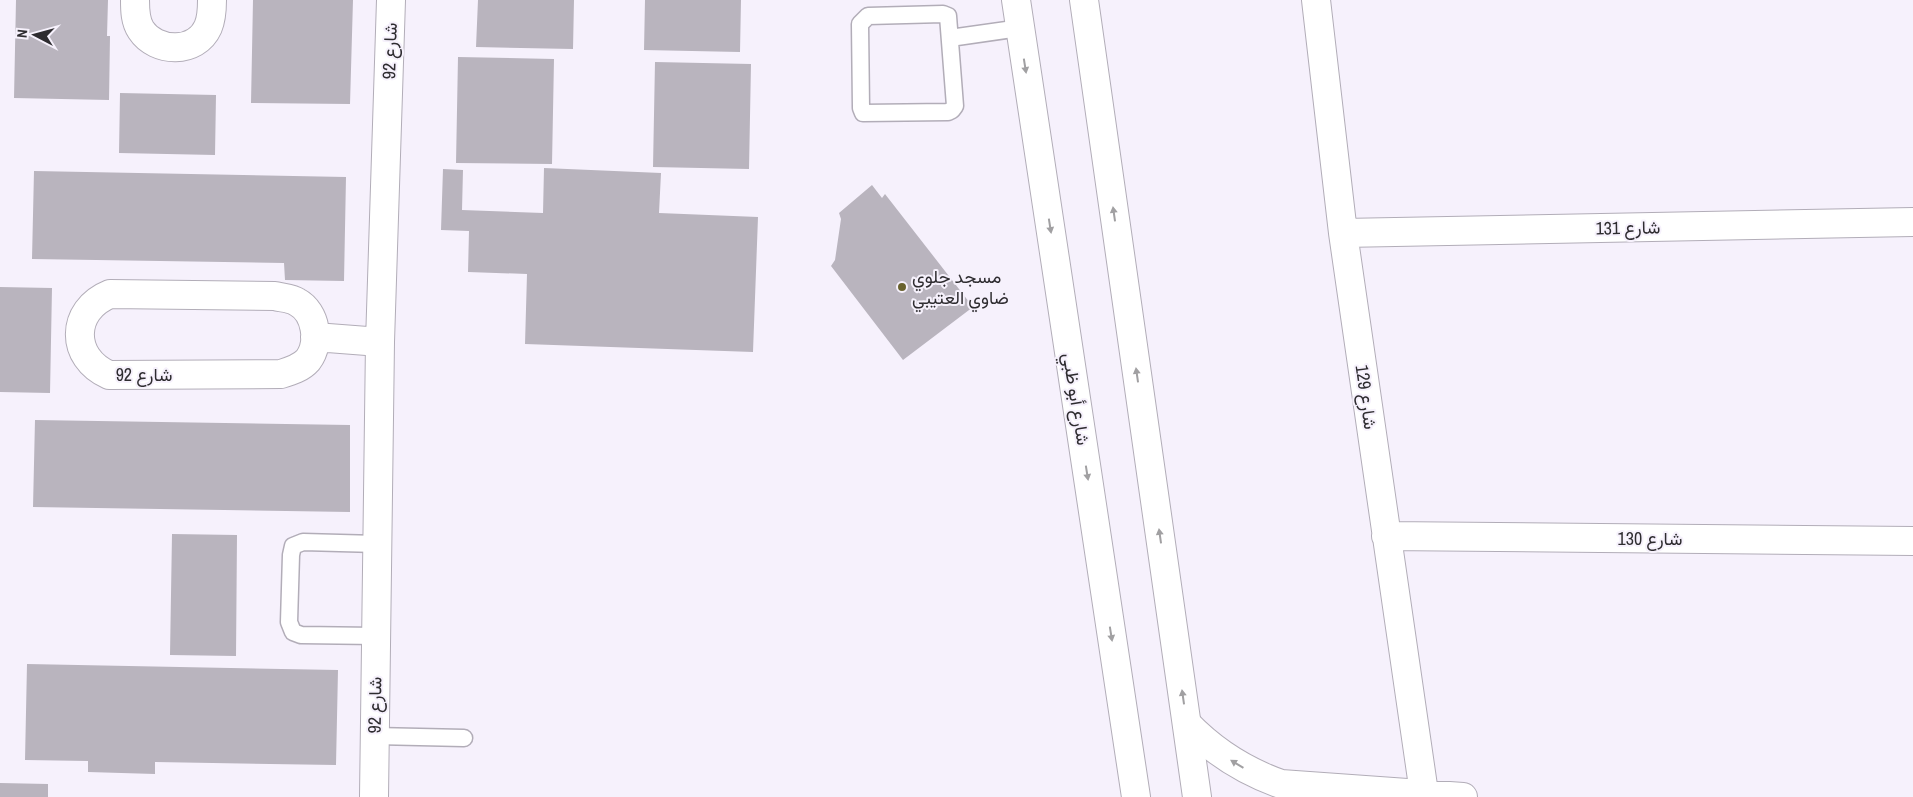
<svg xmlns="http://www.w3.org/2000/svg" width="1913" height="797" viewBox="0 0 1913 797" font-family="'Archivo Narrow',Vazirmatn,sans-serif">
  <rect width="100%" height="100%" fill="#f6f1fc"/>
  <path fill="#b9b4be" d="M16,0H108L107,36H110L109,100L14,98Z
    M253,0H353L350,104L251,103Z
    M478,0H574L573,49L476,47Z
    M645,0H741L740,52L644,50Z
    M458,57L554,59L552,164L456,163Z
    M655,62L751,64L749,169L653,167Z
    M120,93L216,95L215,155L119,153Z
    M544,168L661,173L659,213L758,217L753,352L525,344L527,274L468,272L469,231L441,230L443,169L463,170L462,210L543,213Z
    M34,171L346,177L344,281L285,280L284,263L32,259Z
    M872,185L882,198L885,194L973,307L903,360L831,266L835,260L841,219L839,213Z
    M0,287L52,288L50,393L0,392Z
    M35,420L350,425V512L33,507Z
    M172,534L237,535L236,656L170,655Z
    M27,664L338,670L336,765L155,762V774L88,772V761L25,760Z
    M0,783L48,784V797H0Z"/>
  <g fill="none" stroke-linecap="round" stroke-linejoin="round">
    <defs>
      <path id="lane" d="M943,14L948,16L955,106L952,110L948,112L863,113L861,108L860,24L868,16Z
        M950,38L1020,28
        M376,636L301,635L293,632L289,622L291,555L293,546L303,542L377,544
        M375,736L464,738"/>
      <path id="street" d="M135,0C135,10 135,21 141,30C156,53 196,54 208,27C211,20 212,8 212,0
        M1316,0L1343,233L1424,793
        M1343,233L1913,222
        M110,294L275,296C282,298 291,298 297,302C316,312 321,343 308,360C301,368 291,371 281,374L109,375C70,358 70,310 110,294Z
        M315,337L380,342
        M1386,536L1913,541
        M1187,724C1214,752 1244,771 1281,784L1463,797
        M374,797L380,342L391,0"/>
      <path id="secondary" d="M1016,0L1136,797
        M1084,0L1197,797"/>
    </defs>
    <use href="#lane" stroke="#b2adb8" stroke-width="19"/>
    <use href="#street" stroke="#b2adb8" stroke-width="30"/>
    <use href="#secondary" stroke="#b2adb8" stroke-width="30"/>
    <use href="#lane" stroke="#fff" stroke-width="16"/>
    <use href="#street" stroke="#fff" stroke-width="28"/>
    <use href="#secondary" stroke="#fff" stroke-width="28"/>
  </g>
  <defs><path id="oneway-solid" d="M-6-.8H1V-3.2L6.5 0L1 3.2V.8H-6Z" transform="scale(1.25)"/></defs>
  <g fill="#a1a0a2">
    <use href="#oneway-solid" transform="translate(1025 66) rotate(81)"/>
    <use href="#oneway-solid" transform="translate(1114 214) rotate(-98)"/>
    <use href="#oneway-solid" transform="translate(1050 226) rotate(81)"/>
    <use href="#oneway-solid" transform="translate(1137 375) rotate(-98)"/>
    <use href="#oneway-solid" transform="translate(1087 473) rotate(81)"/>
    <use href="#oneway-solid" transform="translate(1160 536) rotate(-98)"/>
    <use href="#oneway-solid" transform="translate(1111 634) rotate(81)"/>
    <use href="#oneway-solid" transform="translate(1183 697) rotate(-98)"/>
    <use href="#oneway-solid" transform="translate(1237 764) rotate(-149)"/>
  </g>
  <circle fill="#69622e" stroke="#f6f1fc" stroke-width="2" cx="902" cy="287" r="5"/>
  <g text-anchor="middle" stroke-width="4" stroke-linejoin="round" paint-order="stroke">
    <g font-size="18" fill="#2e2c30" stroke="#f6f1fc">
      <text transform="translate(390 51) rotate(-88)" y="6">شارع 92</text>
      <text transform="translate(1628 228) rotate(-1)" y="6">شارع 131</text>
      <text x="144" y="381">شارع 92</text>
      <text transform="translate(1366 397) rotate(82)" y="6">شارع 129</text>
      <text transform="translate(1076 399) rotate(81)" y="6">شارع أبو ظبي</text>
      <text x="1650" y="545">شارع 130</text>
      <text transform="translate(375 705) rotate(-89)" y="6">شارع 92</text>
    </g>
    <g font-size="18" fill="#2e2c30" stroke="#f6f1fc" text-anchor="start">
      <text x="912" y="283">مسجد جلوي<tspan x="912" dy="21">ضاوي العتيبي</tspan></text>
    </g>
  </g>
  <g transform="translate(35 35) rotate(276)" stroke="#f6f1fc" stroke-width="4" paint-order="stroke">
  <path d="M0-4L9 19L0 12L-9 19Z" fill="#2e2c30"/>
  <text y="-8" font-size="14" font-weight="bold" text-anchor="middle" fill="#2e2c30">N</text>
  </g>
</svg>
